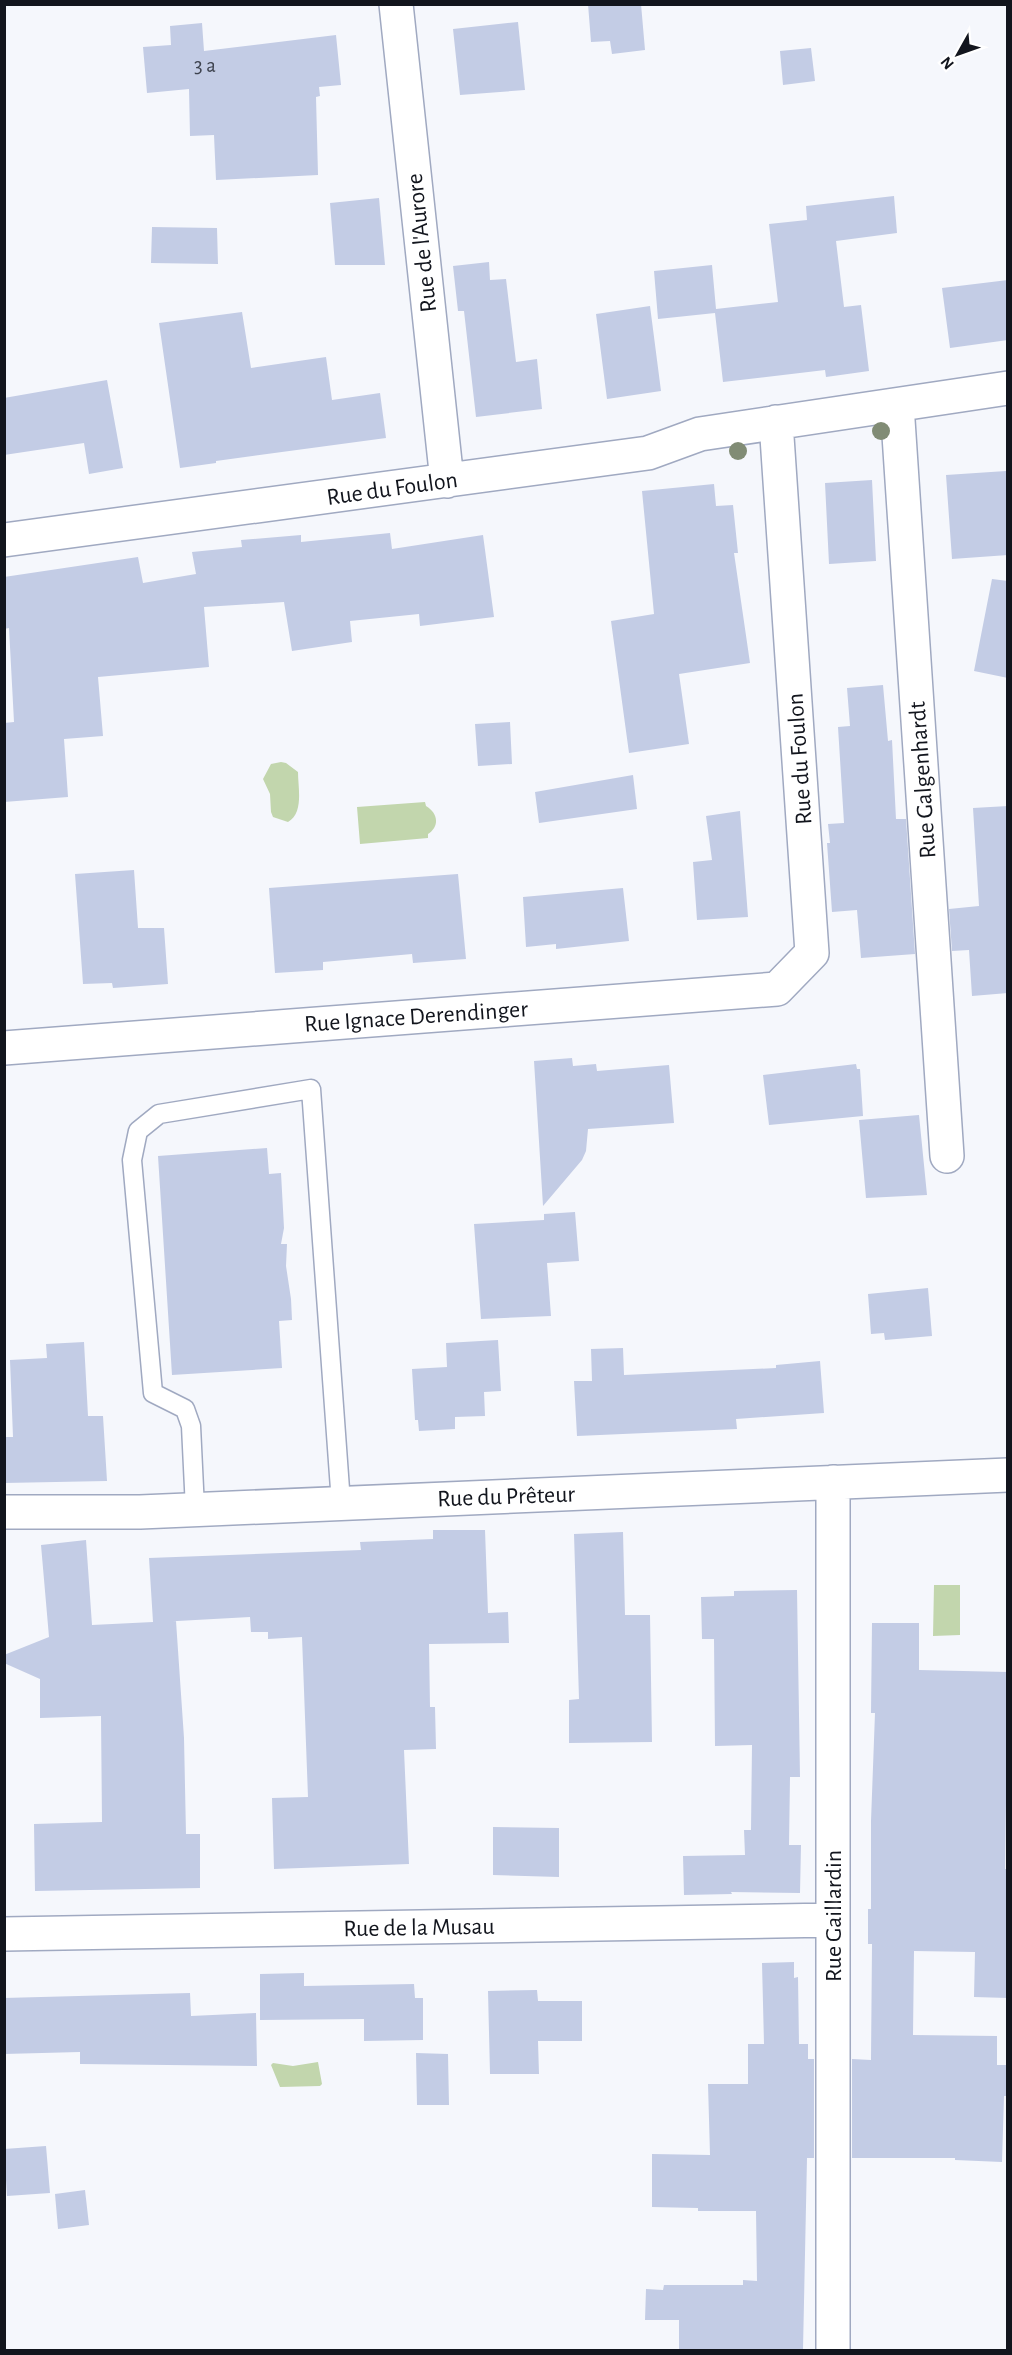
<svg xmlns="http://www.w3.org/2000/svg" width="1012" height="2355" viewBox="0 0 1012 2355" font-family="'Alegreya Sans',sans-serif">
  <rect width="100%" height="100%" fill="#f5f7fc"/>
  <path fill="#c2d6ad" d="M281,762L286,763L298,772C298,788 304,813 288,822L273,817L271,812L270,794L263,779L271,764Z
    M425,802L426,806C438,813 440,826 428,834V838L360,844L357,807Z
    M934,1585H960V1635L933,1636Z
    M318,2062L322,2084L320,2086L280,2087L271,2065L273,2063L293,2066Z"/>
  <path fill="#c3cce5" d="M588,4H641L645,50L612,54L610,41L591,42Z
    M518,22L525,90L460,95L453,29Z
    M202,23L204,51L336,35L341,85L319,87L320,96L316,97L318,175L216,180L214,135L190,136L189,89L147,93L143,47L171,45L170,26Z
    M811,48L815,81L783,85L780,51Z
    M894,196L897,233L836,241L844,307L861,305L869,371L826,377L825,370L723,382L715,313L658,319L654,271L712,265L716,309L778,302L769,224L807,220L806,206Z
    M379,198L385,265H335L330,203Z
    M152,227L217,228L218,264L151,263Z
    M489,262L490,280L506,279L516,362L537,359L542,409L476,417L464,311H458L453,266Z
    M1008,280V340L950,348L942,288Z
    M650,306L661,391L607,399L596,314Z
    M242,312L251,368L326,357L332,400L380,393L386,438L216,461V463L180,468L159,323Z
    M107,380L123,468L89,474L84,443L4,455V398Z
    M1006,471L1008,555L952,559L946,475Z
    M872,480L876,561L829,564L825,483Z
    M714,484L716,506L733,505L738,553H734L750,663L679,674L689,744L629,753L611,621L654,614L642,491Z
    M390,533L392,549L483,535L494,617L420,626L419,614L350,621L352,642L292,651L284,602L204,607L209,667L98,677L103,736L64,739L68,797L4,802V723L14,722L9,628L4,629V577L138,557L143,583L196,574L192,552L242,547L241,540L301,535V542Z
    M992,579L1008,581V678L974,671Z
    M883,685L888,741L892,740L896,819H906L915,954L861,958L857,910L832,912L827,843H830L828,824L844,823L838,727L850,726L847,688Z
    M510,722L512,764L478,766L475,724Z
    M633,775L637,809L539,823L535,792Z
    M1008,806V993L972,996L969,950L952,951L949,909L979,906L973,808Z
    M740,811L748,917L697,920L693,862L712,860L706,816Z
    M134,870L138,928H164L168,984L113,988L112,983L83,984L75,874Z
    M458,874L466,959L413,963L412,954L323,962V970L275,973L269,888Z
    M623,888L629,941L556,949V944L526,947L523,897Z
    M572,1058L573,1066L596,1064L597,1071L669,1065L674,1123L588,1129L586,1151L582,1160L543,1206L534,1061Z
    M856,1064L857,1069H860L863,1116L769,1125L763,1075Z
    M919,1115L927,1195L866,1198L859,1120Z
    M267,1148L269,1174L281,1173L284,1228L281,1244H287L286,1266L291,1299L292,1320L279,1321L282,1368L172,1375L158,1156Z
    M575,1212L579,1261L547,1263L551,1316L481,1319L474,1224L544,1220V1214Z
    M928,1288L932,1336L885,1340L884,1333L871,1334L868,1294Z
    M498,1340L501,1391L484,1392L485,1416L455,1417V1429L419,1431L418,1420H415L412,1369L447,1367L446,1343Z
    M84,1342L88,1416H103L107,1481L4,1483V1437H13L10,1360L47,1358L46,1344Z
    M623,1348L624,1375L776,1368V1365L820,1361L824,1413L736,1419L737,1429L577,1436L574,1381H592L591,1349Z
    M433,1530H485L488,1613L508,1612L509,1643L429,1644L430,1707H435L436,1749L404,1750L409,1864L274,1869L272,1798L308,1797L302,1637L268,1639V1632H251L250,1617L159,1622L176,1621L184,1738L186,1834H200V1888L35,1891L34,1824L102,1822L101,1716L40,1718V1679L4,1663V1655L49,1637L41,1545L86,1540L92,1625L153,1622L149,1558L361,1550L360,1542L433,1539Z
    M623,1532L625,1615H650L652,1742L569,1743V1700L579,1699L574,1534Z
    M797,1590L800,1777H790L789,1845H801L800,1893L731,1892L732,1894L684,1895L683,1856L745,1855L744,1830H751L752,1745L715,1746L714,1639H702L701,1597L734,1596V1591Z
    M872,1623H919V1670L1008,1672L1005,1869H1008V1998L974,1997L975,1952L914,1951L913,2035L997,2036V2065H1008V2096H1004L1002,2162L955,2160V2158H852V2059L871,2060L872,1944H868V1909H871V1821L875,1713H871Z
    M493,1827L559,1828V1877L493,1875Z
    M794,1962V1978L798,1977L799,2044H808V2059H814V2158H807L803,2350H679V2320H645L646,2289L663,2290L664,2285H743V2280L757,2281L756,2211H698V2208L652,2207V2154L710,2155L708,2084H748V2044H764L762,1963Z
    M304,1973V1986L414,1984L415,1998H423V2040L364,2041V2019L260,2020V1974Z
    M537,1990L538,2001H582V2041H538L539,2074H490L488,1991Z
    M190,1993L191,2016L256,2013L257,2066L80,2064V2052L4,2054V1998Z
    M416,2053L448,2054L449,2105H417Z
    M46,2146L50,2193L7,2196L4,2149Z
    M85,2190L89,2225L58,2229L55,2194Z"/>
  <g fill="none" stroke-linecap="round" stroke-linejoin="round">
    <defs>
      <path id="lane" d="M195,1509L191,1426L185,1409L153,1393L132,1160L138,1131L159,1114L311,1089L341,1503"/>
      <path id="street" d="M396,4L447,481
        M897,405L947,1156
        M4,540L648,453L700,434L1008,388
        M4,1048L777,989L812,953L776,422
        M4,1512H140L1008,1475
        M4,1934L833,1920
        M833,2350V1482"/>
    </defs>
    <use href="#lane" stroke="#a0a9c1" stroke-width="21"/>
    <use href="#street" stroke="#a0a9c1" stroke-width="36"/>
    <use href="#lane" stroke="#fff" stroke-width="18"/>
    <use href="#street" stroke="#fff" stroke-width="33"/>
  </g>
  <g fill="#818c75">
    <circle cx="881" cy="431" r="9"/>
    <circle cx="738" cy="451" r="9"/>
  </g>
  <g text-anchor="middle" stroke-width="5" stroke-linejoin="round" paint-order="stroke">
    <g font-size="21" fill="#3e434f">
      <text x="205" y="72">3 a</text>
    </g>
    <g font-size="24" fill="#12151d" stroke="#fff">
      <text transform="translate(421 243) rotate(-96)" y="8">Rue de l'Aurore</text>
      <text transform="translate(392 488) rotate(-8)" y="8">Rue du Foulon</text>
      <text transform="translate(799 759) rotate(-94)" y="8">Rue du Foulon</text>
      <text transform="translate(922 780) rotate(-94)" y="8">Rue Galgenhardt</text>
      <text transform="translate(416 1016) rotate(-4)" y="8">Rue Ignace Derendinger</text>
      <text transform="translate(506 1496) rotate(-2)" y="8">Rue du Prêteur</text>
      <text transform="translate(833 1916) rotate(-90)" y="8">Rue Gaillardin</text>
      <text transform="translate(419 1927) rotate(-1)" y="8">Rue de la Musau</text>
    </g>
  </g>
  <rect width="1012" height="2355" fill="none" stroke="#12151d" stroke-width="12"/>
  <g transform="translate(958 54) rotate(230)" stroke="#ffffff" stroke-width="4.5" paint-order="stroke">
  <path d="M0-4.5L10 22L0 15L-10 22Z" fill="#12151d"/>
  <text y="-9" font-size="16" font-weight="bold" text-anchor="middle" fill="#12151d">N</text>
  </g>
</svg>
